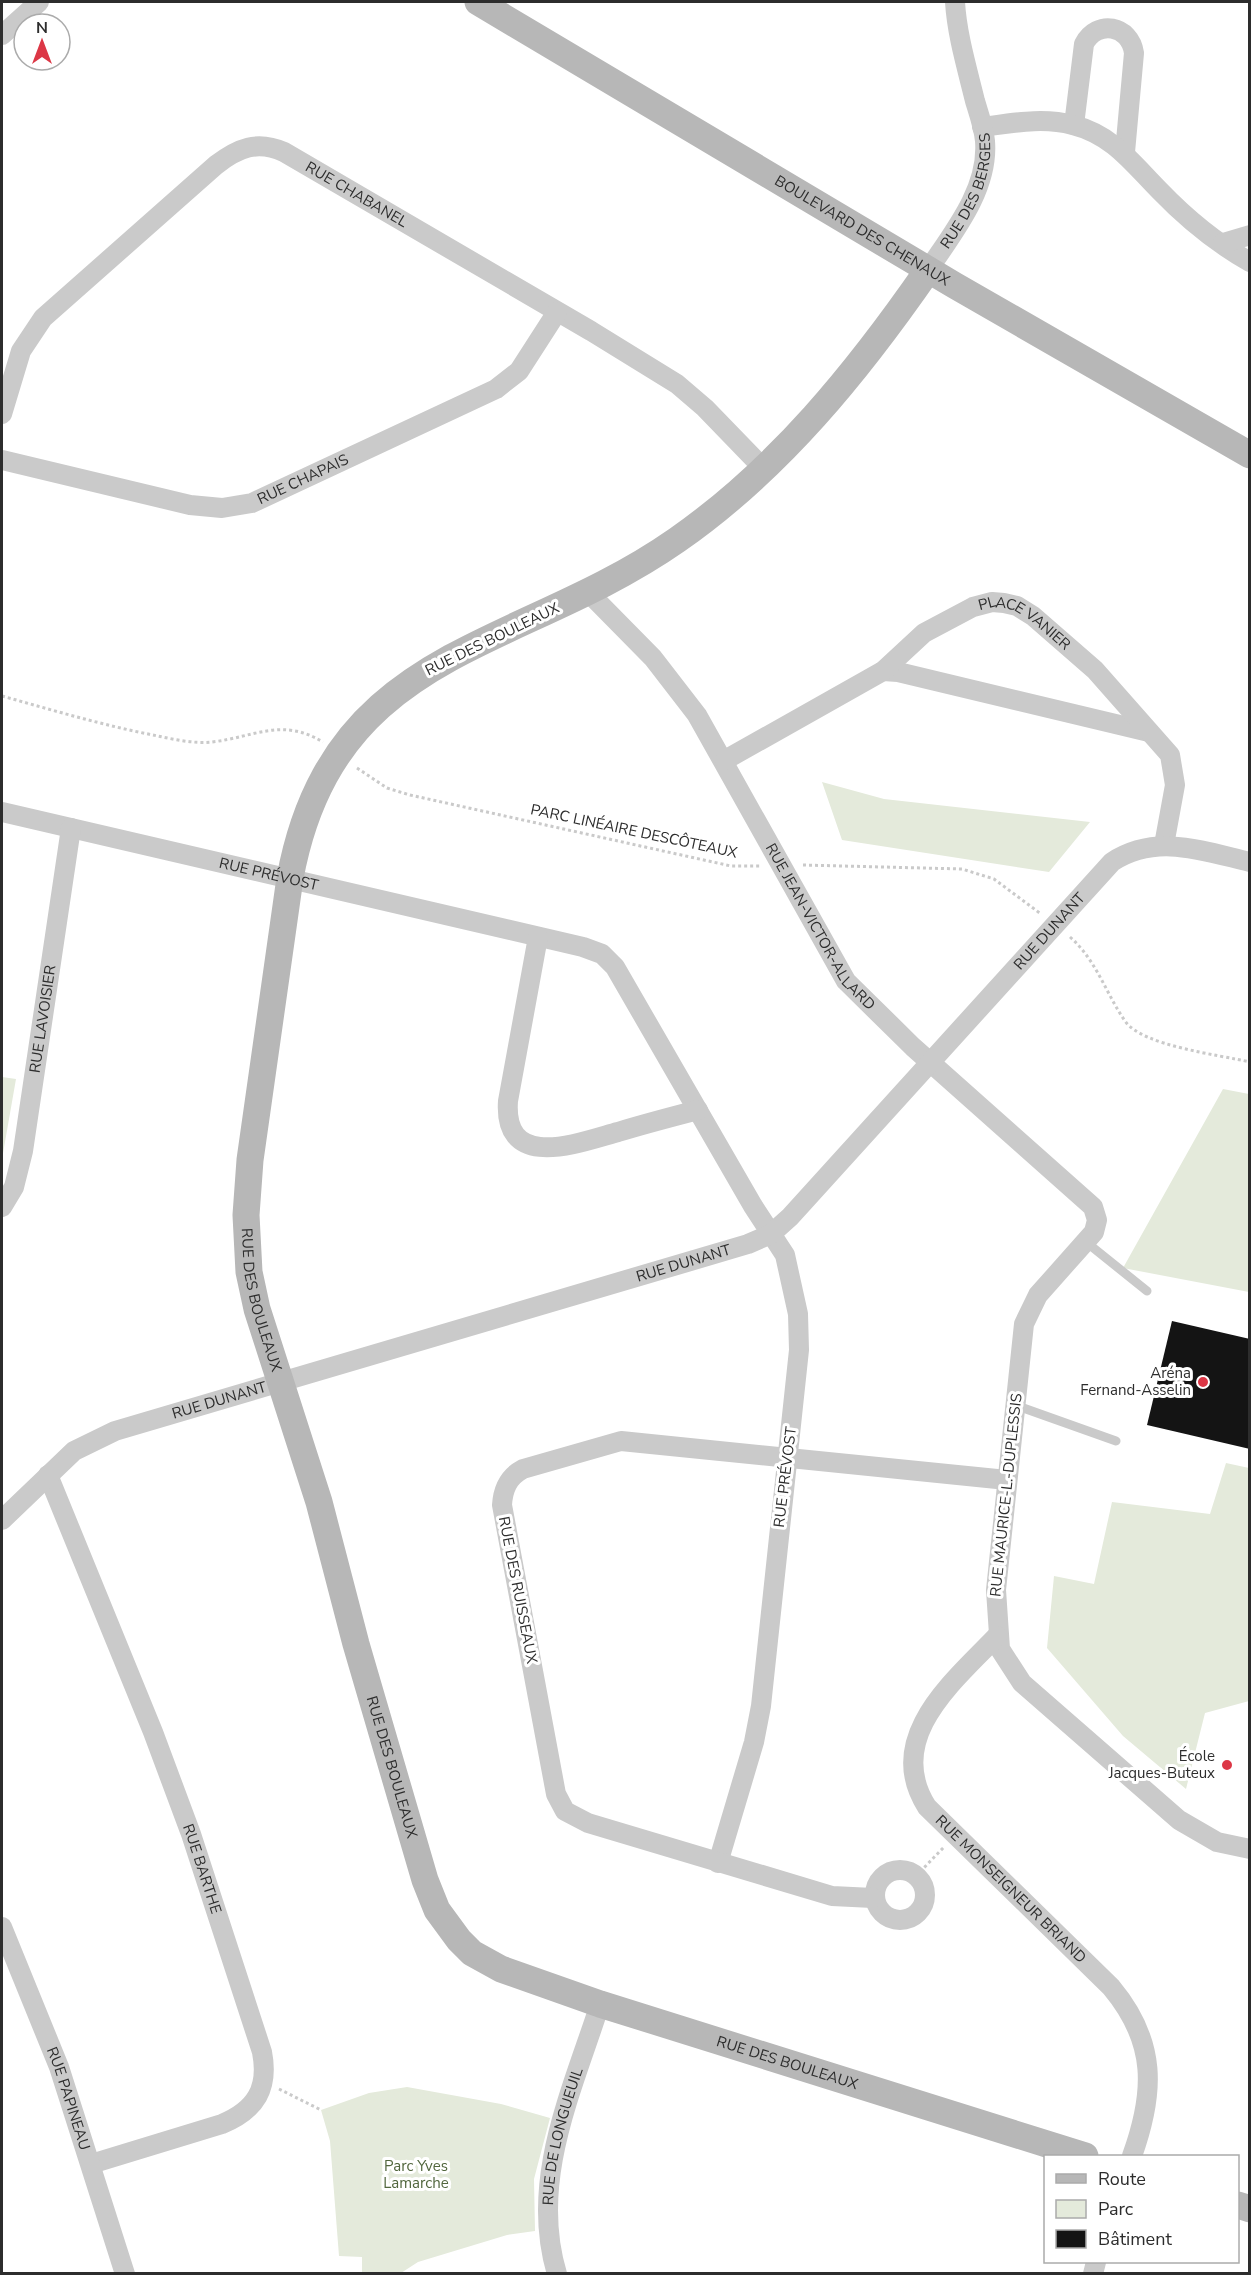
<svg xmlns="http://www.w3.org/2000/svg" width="1251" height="2275" viewBox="0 0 1251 2275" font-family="'Nunito Sans',sans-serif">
  <rect width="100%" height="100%" fill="#fff"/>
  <path fill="#e4eadb" d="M822,782L884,799L1090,822L1049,872L842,840Z
    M2,1077L16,1079L2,1159Z
    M1223,1089L1249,1094V1292L1123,1268Z
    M1226,1463L1249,1468V1701L1205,1713L1186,1789L1123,1736L1047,1648L1054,1576L1094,1584L1112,1502L1210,1514Z
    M407,2087L501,2104L550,2118L534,2179L535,2231L507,2235L418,2262L401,2273H362V2257L339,2256L330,2141L321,2110L369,2093Z"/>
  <path fill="#141414" d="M1172,1321L1250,1339V1449L1147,1425Z"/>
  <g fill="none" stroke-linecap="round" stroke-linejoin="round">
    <path stroke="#cacaca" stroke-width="3" stroke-dasharray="3 3" stroke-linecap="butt" d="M2,696C52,710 102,725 153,735C172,739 193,744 212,742C255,737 281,717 323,742
      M357,768L387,788L410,795L731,866H761
      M803,865L962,869L994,879L1041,914
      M1070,937C1097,961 1105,992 1125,1021C1142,1046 1220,1055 1250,1062
      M916,1876L944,1847
      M279,2089L321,2110"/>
    <path stroke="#cacaca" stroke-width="9" d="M1086,1242L1147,1291
      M1015,1405L1116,1441"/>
    <g stroke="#cacaca" stroke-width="20">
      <path d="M2,35L39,2"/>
      <path d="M1074,125L1084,44C1097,19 1130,25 1134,53L1125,152"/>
      <path d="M982,127C1013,123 1043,117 1073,125C1113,135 1133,164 1160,191C1185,217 1218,244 1250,262"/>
      <path d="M1223,243L1250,235"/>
      <path id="s1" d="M928,270C953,233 989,189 985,141C984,128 979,114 975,101C967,68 957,35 955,2"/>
      <path id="s2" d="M2,414L21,351L43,318L216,165C238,148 257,140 284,152L591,331L677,384L705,408L764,469"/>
      <path id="s3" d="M2,460L190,505L222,508L252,503L496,389L519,371L557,312"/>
      <path id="s4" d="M588,592L653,658L697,715L846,981L913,1047L1093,1207L1097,1220L1094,1232L1038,1295L1024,1324L996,1590L1000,1649L1022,1683L1179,1820L1217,1842L1250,1849"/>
      <path d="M883,671L898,672L1149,732"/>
      <path id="s5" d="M725,760L883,671L924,633L973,607L992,602L1004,603L1017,606L1033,616L1095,670L1170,755L1175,785L1164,845"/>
      <path id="s6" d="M2,812L583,947L602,954L615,967L753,1206L785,1255L798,1314L799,1350L761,1706L754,1742L718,1863"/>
      <path d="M538,937L508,1101C503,1172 578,1143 618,1132C644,1124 671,1117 698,1110"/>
      <path id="s7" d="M2,1207L14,1187L23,1151L71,828"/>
      <path id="s8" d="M48,1475L153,1732L191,1834L262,2052C269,2088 256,2110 222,2124L91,2164"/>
      <path id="s9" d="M2,1520L74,1451L115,1431L748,1244L771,1234L790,1217L1112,862C1156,833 1203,851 1250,862"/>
      <path id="s10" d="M997,1636C954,1681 883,1738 927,1807L1111,1987C1157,2042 1155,2092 1132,2156"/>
      <circle cx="900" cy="1895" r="25"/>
      <path d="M873,1898L832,1896L588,1823L565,1811L556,1794L502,1505C503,1489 508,1477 523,1469L621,1441L1007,1480"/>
      <path id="s11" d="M2,1927L59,2067L125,2274"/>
      <path id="s12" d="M557,2274C529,2181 572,2091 600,2004"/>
      <path d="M1093,2274L1096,2262"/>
    </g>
    <g stroke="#b7b7b7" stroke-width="27">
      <path id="s13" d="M478,2L954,285L1250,455"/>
      <path id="s14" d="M928,270C858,371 779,469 677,540C517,652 333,646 290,878L250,1160L246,1215L249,1272L257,1309L319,1502L356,1644L425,1880L437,1910L459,1940L472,1953L501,1969L600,2004L1085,2156"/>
      <path d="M1238,2205L1250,2209"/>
    </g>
  </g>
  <g fill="#dc3746" stroke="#fff" stroke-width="2">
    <circle cx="1203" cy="1382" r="6"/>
    <circle cx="1227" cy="1765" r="6"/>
  </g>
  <g text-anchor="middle" stroke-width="6" stroke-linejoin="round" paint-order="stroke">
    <g font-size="15" fill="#2d2d2d" stroke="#fff">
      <text dy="5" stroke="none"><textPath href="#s1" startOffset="90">RUE DES BERGES</textPath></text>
      <text dy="5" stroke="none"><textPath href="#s2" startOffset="494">RUE CHABANEL</textPath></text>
      <text dy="5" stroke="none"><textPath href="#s13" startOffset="447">BOULEVARD DES CHENAUX</textPath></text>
      <text dy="5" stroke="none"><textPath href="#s3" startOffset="312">RUE CHAPAIS</textPath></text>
      <text dy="5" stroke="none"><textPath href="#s5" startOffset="351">PLACE VANIER</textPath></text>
      <text transform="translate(492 639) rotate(-26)" y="5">RUE DES BOULEAUX</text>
      <text transform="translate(634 831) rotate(12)" y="5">PARC LINÉAIRE DESCÔTEAUX</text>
      <text dy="5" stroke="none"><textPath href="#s6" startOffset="274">RUE PRÉVOST</textPath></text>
      <text dy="5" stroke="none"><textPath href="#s4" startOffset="410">RUE JEAN-VICTOR-ALLARD</textPath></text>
      <text dy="5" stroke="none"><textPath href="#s9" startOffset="1242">RUE DUNANT</textPath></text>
      <text dy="5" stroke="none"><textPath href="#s7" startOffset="194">RUE LAVOISIER</textPath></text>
      <text dy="5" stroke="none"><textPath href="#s9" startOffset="738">RUE DUNANT</textPath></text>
      <text dy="5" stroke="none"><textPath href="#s14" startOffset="1336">RUE DES BOULEAUX</textPath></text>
      <text dy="5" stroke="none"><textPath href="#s9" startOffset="254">RUE DUNANT</textPath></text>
      <text transform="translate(785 1477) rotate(-83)" y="5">RUE PRÉVOST</text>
      <text transform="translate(1006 1495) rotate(-84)" y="5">RUE MAURICE-L.-DUPLESSIS</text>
      <text transform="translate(518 1590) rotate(79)" y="5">RUE DES RUISSEAUX</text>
      <text dy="5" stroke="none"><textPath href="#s14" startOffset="1822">RUE DES BOULEAUX</textPath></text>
      <text dy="5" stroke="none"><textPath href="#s8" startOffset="423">RUE BARTHE</textPath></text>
      <text dy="5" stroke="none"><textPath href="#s10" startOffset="320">RUE MONSEIGNEUR BRIAND</textPath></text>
      <text dy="5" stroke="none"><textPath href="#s14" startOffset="2362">RUE DES BOULEAUX</textPath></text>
      <text dy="5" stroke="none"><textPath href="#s11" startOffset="184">RUE PAPINEAU</textPath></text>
      <text dy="5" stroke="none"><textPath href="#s12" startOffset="140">RUE DE LONGUEUIL</textPath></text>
    </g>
    <g font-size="15" fill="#2d2d2d" stroke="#fff" text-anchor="end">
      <text x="1191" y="1378">Aréna<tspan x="1191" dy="17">Fernand-Asselin</tspan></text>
      <text x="1215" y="1761">École<tspan x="1215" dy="17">Jacques-Buteux</tspan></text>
    </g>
    <g font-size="15" fill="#51663d" stroke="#fff">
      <text x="416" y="2171">Parc Yves<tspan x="416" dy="17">Lamarche</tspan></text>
    </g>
  </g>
  <rect width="1251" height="2275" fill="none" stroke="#2d2d2d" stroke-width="6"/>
  <rect x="1044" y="2155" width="195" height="108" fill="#ffffff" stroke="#ababab" stroke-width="1.5"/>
  <rect x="1056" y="2174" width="30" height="9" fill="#b7b7b7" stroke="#ababab" stroke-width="1.5"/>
  <text x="1098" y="2185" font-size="18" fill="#2d2d2d">Route</text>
  <rect x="1056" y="2200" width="30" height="18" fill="#e4eadb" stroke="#ababab" stroke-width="1.5"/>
  <text x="1098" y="2215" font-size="18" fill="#2d2d2d">Parc</text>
  <rect x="1056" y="2230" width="30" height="18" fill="#141414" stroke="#ababab" stroke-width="1.5"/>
  <text x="1098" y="2245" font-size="18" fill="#2d2d2d">Bâtiment</text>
  <g transform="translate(42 42)"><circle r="28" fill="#ffffff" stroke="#ababab" stroke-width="1.5"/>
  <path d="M0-4.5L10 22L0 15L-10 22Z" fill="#dc3746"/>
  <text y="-9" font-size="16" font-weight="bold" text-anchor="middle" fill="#2d2d2d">N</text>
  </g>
</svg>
